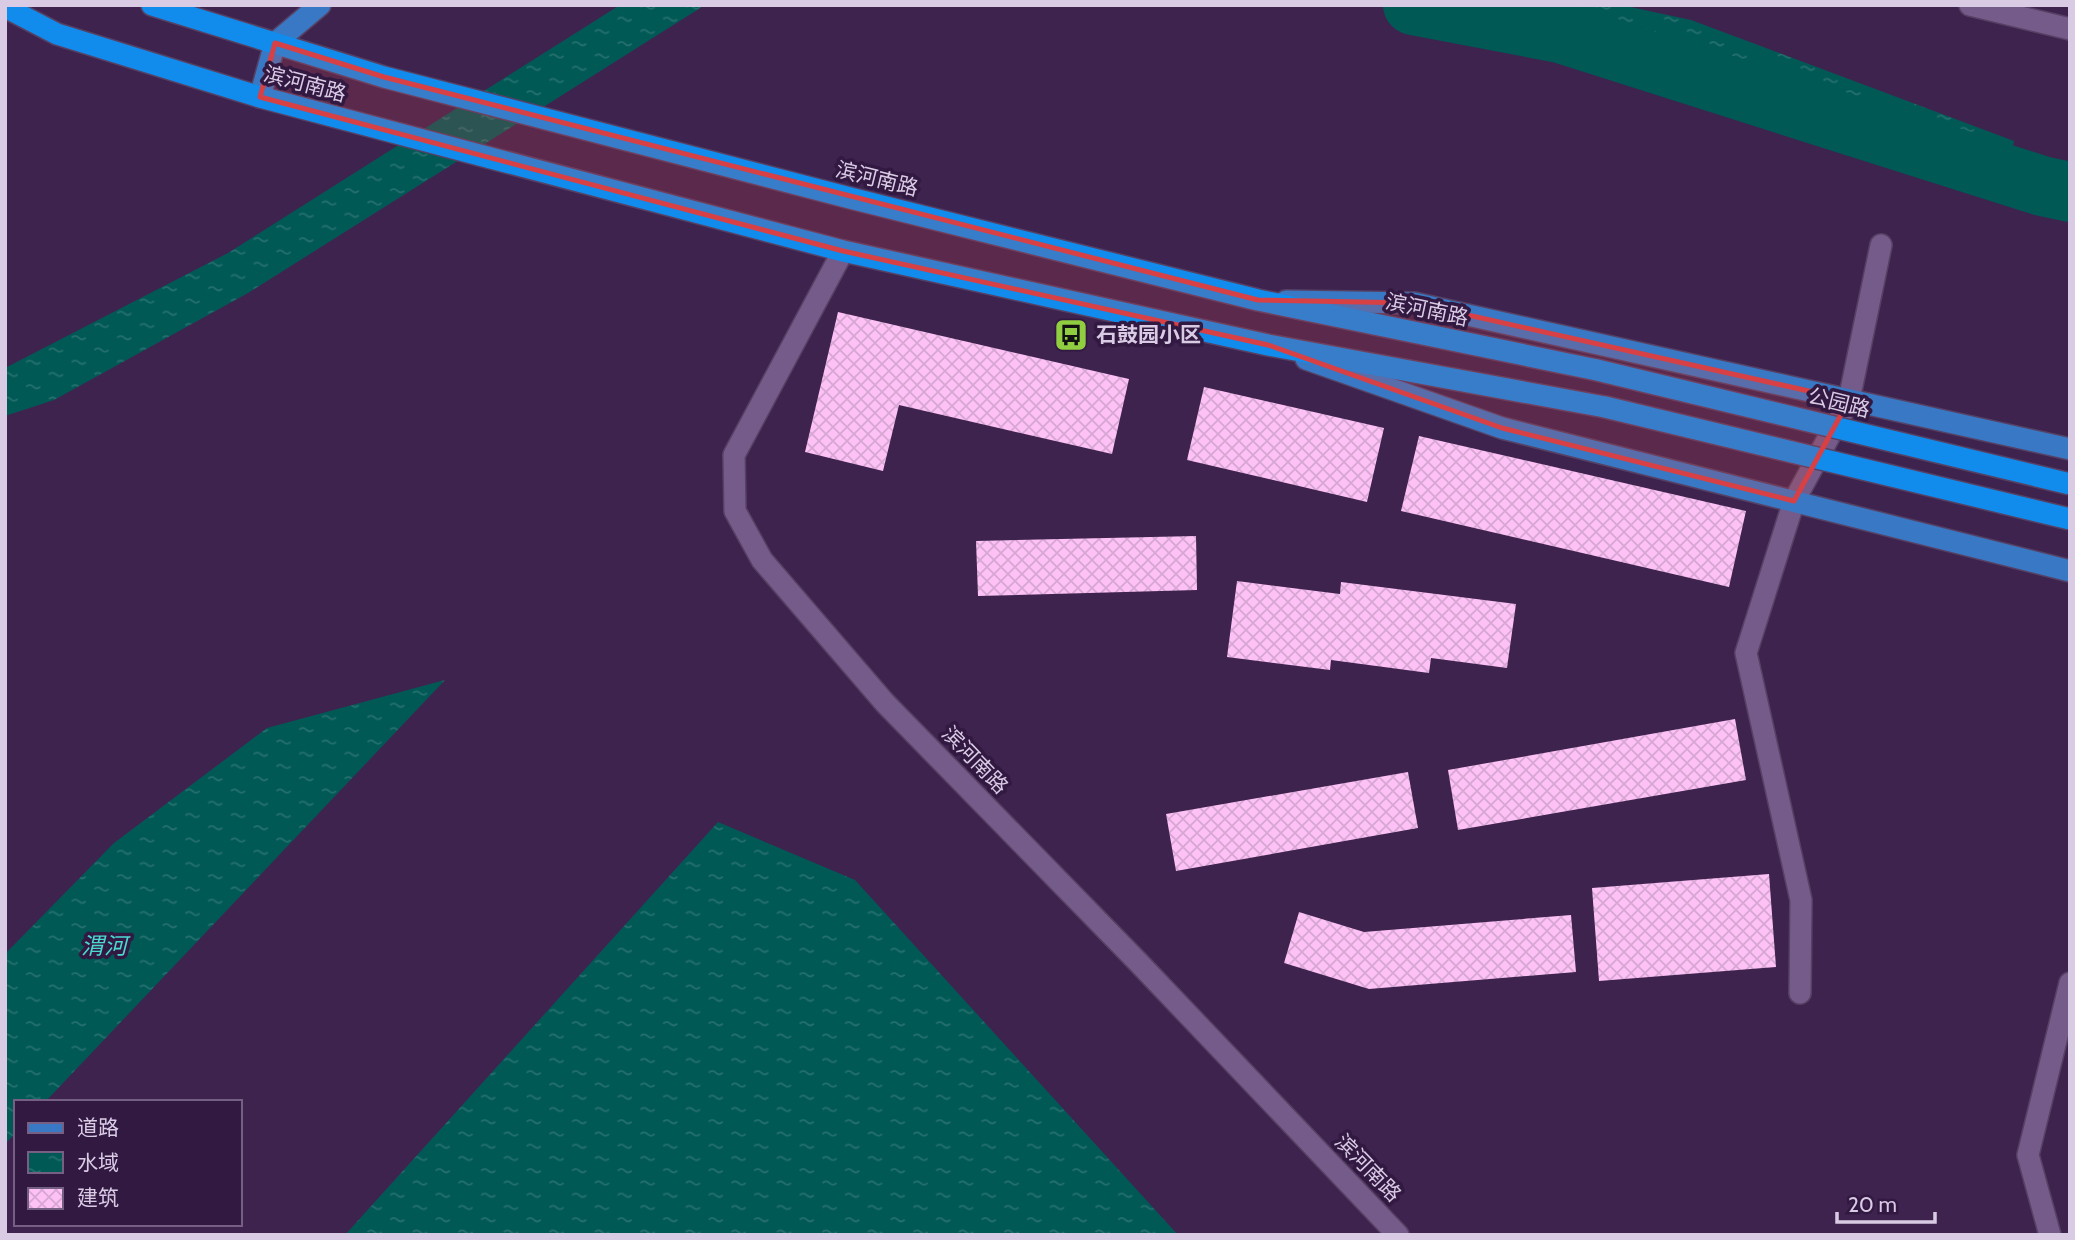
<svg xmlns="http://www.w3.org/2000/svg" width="2075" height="1240" viewBox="0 0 2075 1240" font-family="Cabin,'Noto Sans SC',sans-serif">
  <defs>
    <pattern id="water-ripples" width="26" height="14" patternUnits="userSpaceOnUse" patternTransform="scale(1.75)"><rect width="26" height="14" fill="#015956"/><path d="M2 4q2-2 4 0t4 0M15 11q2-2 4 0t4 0" fill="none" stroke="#25706e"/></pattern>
    <pattern id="building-cross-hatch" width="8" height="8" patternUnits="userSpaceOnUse" patternTransform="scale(1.75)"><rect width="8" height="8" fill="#fdc1f6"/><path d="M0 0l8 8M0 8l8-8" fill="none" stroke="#d7a7d3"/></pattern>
  </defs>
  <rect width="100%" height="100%" fill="#3d234e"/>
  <path fill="url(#water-ripples)" d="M620,5H705L248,293L54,400L5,416V368L228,253Z
    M1412,5H1621L1691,20L2014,141L2009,165L1819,103L1623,45Z
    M445,680L45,1102H16V1133L5,1144V954L114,843L267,728Z
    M718,822L855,880L1178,1235H345Z"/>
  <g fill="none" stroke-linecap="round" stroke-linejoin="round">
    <path stroke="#015956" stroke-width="60" d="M1413,5L1560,33L2042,186L2070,192"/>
  </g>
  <path fill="url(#building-cross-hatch)" d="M838,312L1129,379L1112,454L899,405L883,471L805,452Z
    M1204,387L1384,428L1367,502L1187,460Z
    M1419,436L1746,511L1729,587L1401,511Z
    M1196,536L1197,590L978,596L976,541Z
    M1237,581L1340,594L1341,582L1516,604L1507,668L1431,658L1429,673L1331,660L1330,670L1227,657Z
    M1735,719L1746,780L1458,830L1448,770Z
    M1408,772L1418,828L1176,871L1166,814Z
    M1769,874L1776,967L1599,981L1592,888Z
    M1299,912L1364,932L1571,915L1576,972L1369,989L1284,963Z"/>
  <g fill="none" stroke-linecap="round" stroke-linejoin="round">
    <defs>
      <path id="minor" d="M1970,5L2070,29
        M843,251L734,455L735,511L762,560L885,703L1138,962L1398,1235
        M1800,993L1801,900L1746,653L1794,501L1849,400L1881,245
        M2050,1235L2028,1155L2070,983"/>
      <path id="major" d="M260,97L275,43L320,5
        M1286,301L1414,303L2070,449
        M1306,359L1502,428L2070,571"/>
      <path id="highway" d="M152,5L384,77L850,198L1258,300L1597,370
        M5,7L57,34L260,97L843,251L1268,345L1605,407"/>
    </defs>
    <use href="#minor" stroke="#564064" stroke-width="24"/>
    <use href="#major" stroke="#564064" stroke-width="24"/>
    <use href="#highway" stroke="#564064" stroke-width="24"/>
    <use href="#minor" stroke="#755b89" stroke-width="21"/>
    <use href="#major" stroke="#3978c4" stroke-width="21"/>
    <use href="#highway" stroke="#118cec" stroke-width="21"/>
    <defs>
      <path id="highway-bridge" d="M1597,370L2070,484
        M1605,407L2070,519"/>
    </defs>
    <use href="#highway-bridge" stroke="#564064" stroke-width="24" stroke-linecap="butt"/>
    <use href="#highway-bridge" stroke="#118cec" stroke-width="21"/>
  </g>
  <path fill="#d74044" fill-opacity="0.2" stroke="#d74044" stroke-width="5" stroke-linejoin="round" d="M275,43L384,77L1258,300L1414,303L1849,400L1794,501L1502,428L1268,345L843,251L260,97Z"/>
  <defs>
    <symbol id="bus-square" viewBox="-11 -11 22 22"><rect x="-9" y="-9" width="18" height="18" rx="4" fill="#90cd41" stroke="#321942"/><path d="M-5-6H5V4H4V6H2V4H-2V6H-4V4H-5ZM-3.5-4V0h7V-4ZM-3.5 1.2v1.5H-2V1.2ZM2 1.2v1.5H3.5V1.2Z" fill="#111"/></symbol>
  </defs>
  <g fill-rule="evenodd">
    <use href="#bus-square" x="1052" y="316" width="38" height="38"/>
  </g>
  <g text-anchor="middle" stroke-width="7" stroke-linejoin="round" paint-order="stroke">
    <g font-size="21" fill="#dacbe5" stroke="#321942">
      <text transform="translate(305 84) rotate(15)" y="7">滨河南路</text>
      <text transform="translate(877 179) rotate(14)" y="7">滨河南路</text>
      <text transform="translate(1427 310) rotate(12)" y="7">滨河南路</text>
      <text transform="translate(1839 403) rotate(14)" y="7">公园路</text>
      <text transform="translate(975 760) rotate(46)" y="7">滨河南路</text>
      <text transform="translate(1368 1168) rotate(46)" y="7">滨河南路</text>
    </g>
    <g font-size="21" font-weight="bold" fill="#dacbe5" stroke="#321942" text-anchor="start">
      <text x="1096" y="342">石鼓园小区</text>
    </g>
    <g font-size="23" font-style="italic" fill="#4ad8d1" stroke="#321942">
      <text x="104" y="954">渭河</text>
    </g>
  </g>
  <rect width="2075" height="1240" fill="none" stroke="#dacbe5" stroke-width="14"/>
  <rect x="14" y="1100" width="228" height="126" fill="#321942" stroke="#756083" stroke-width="2"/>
  <rect x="28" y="1123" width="35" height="10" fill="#3978c4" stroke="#756083" stroke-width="2"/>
  <text x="77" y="1135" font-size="21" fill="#dacbe5">道路</text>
  <rect x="28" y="1152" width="35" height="21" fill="url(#water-ripples)" stroke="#756083" stroke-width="2"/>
  <text x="77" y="1170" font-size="21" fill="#dacbe5">水域</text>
  <rect x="28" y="1188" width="35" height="21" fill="url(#building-cross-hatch)" stroke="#756083" stroke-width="2"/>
  <text x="77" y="1205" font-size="21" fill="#dacbe5">建筑</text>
  <path d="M1837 1212v10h98v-10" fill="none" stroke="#dacbe5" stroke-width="3.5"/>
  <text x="1848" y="1212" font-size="21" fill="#dacbe5" stroke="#321942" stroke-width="5" paint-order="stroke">20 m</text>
</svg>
